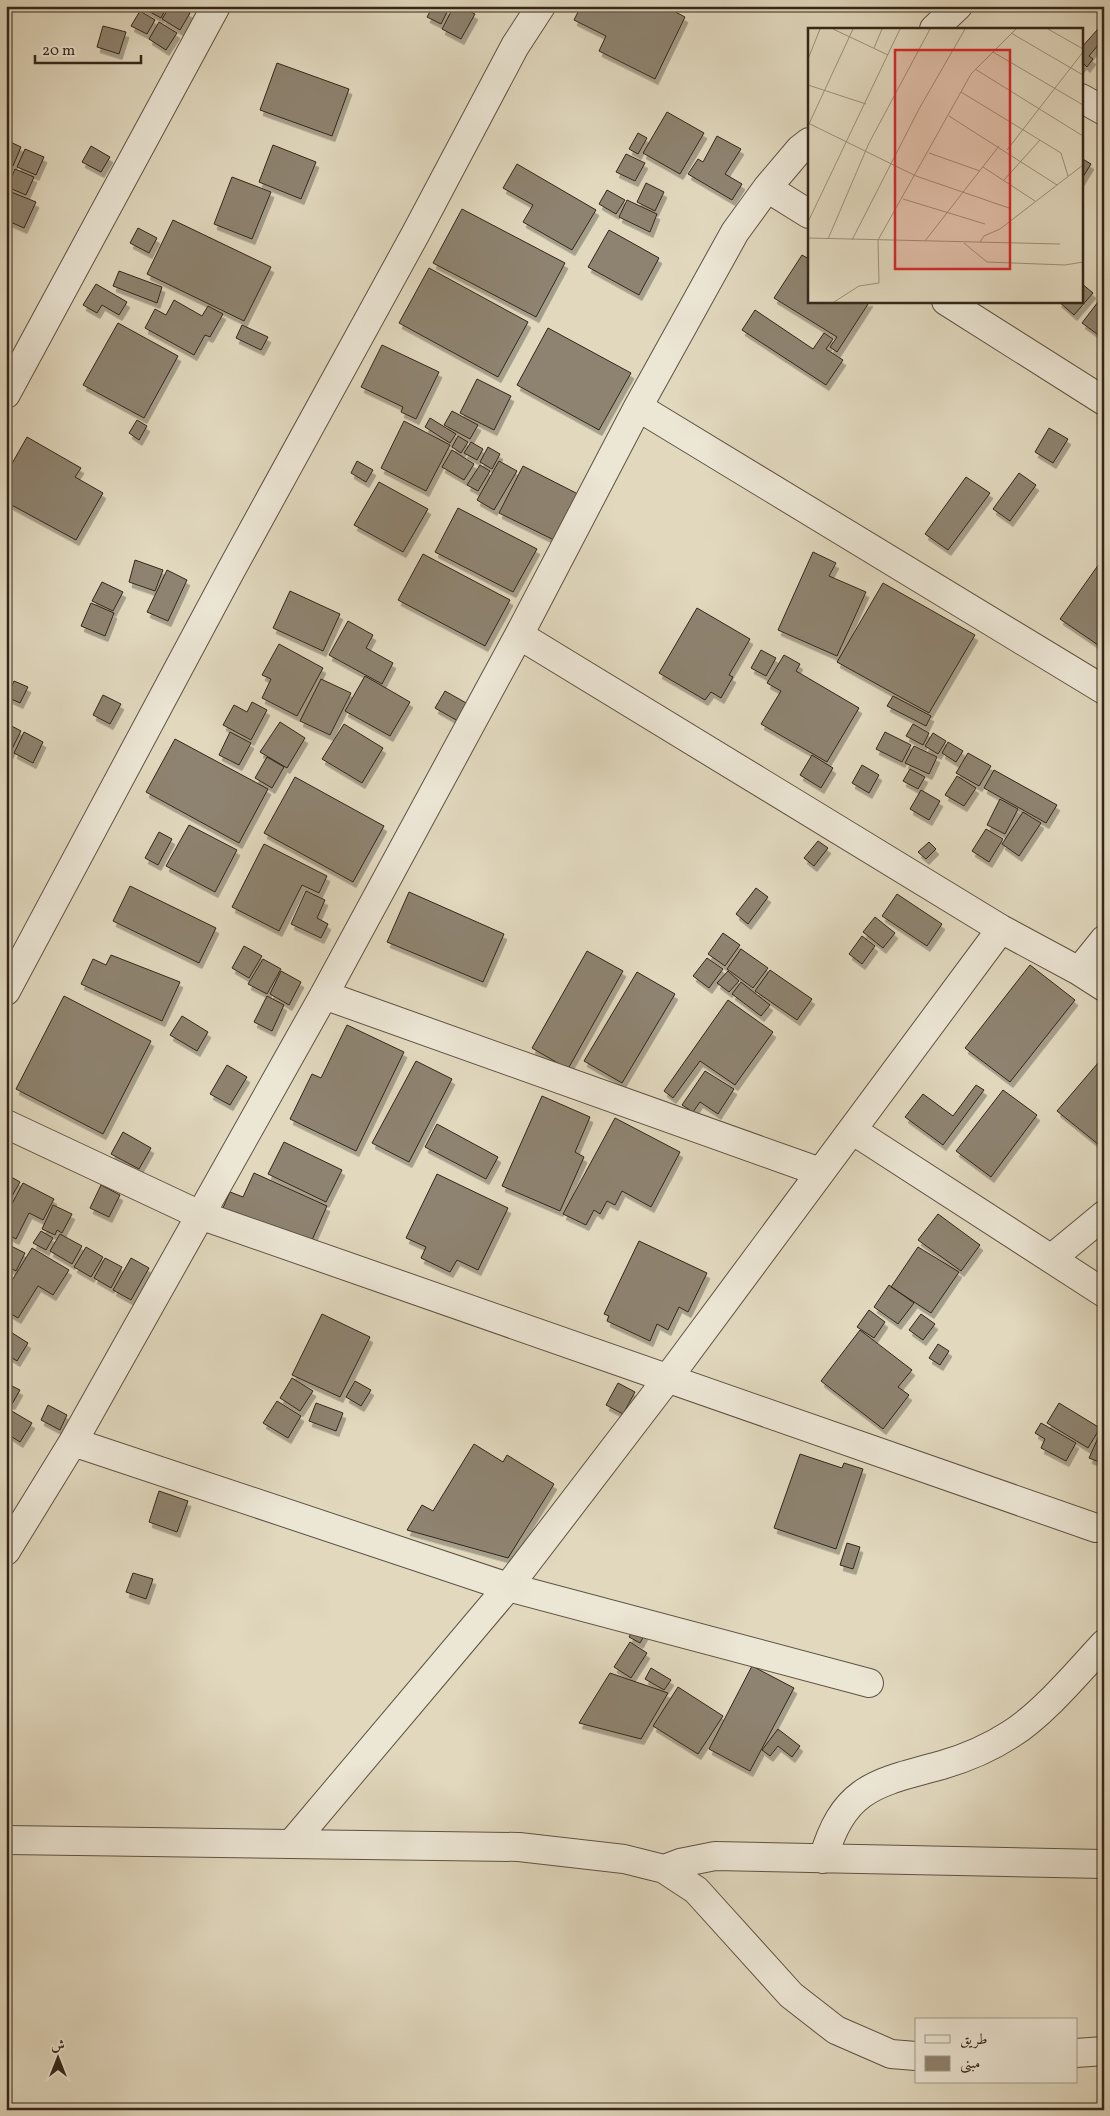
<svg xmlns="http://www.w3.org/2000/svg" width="1110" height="2116" viewBox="0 0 1110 2116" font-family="Vollkorn,Amiri,serif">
  <defs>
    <filter id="shadow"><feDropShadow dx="3" dy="5.5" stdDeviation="0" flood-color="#0004"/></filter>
  </defs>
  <rect width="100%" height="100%" fill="#e1d8be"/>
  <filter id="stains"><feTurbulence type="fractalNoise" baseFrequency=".004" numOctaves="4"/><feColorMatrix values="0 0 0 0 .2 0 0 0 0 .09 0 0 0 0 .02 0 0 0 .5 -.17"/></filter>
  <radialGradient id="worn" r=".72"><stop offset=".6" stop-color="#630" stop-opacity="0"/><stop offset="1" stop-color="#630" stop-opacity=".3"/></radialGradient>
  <path fill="#8e836f" stroke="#342619" filter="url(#shadow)" d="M144,6H167L161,18L143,8Z
    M170,6H179L190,13L180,30L162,19Z
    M433,6H441L448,10L441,24L427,17Z
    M454,6H459L475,14L461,39L442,29Z
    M581,6H664L685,17L655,79L599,51L606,36L574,20Z
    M140,11L155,20L147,34L131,26Z
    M159,22L177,33L166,50L149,39Z
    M103,26L126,32L119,54L97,47Z
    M1098,29L1104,33V38L1089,56L1093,59L1087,67L1084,64L1081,67V48Z
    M277,63L349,89L332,136L260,110Z
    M667,112L704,133L680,174L643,153Z
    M638,133L647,138L638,154L629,149Z
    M717,136L741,149L725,174L742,184L732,200L688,174L698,159L703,162Z
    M6,140L21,147L13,166L6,163Z
    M273,145L316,162L301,199L259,182Z
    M91,146L110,157L101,172L82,162Z
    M25,149L44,157L36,175L17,167Z
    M626,154L645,163L635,181L616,172Z
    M1081,158L1091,164L1081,180Z
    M517,164L596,210L572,250L523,222L533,205L503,188Z
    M15,169L34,177L26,195L7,187Z
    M232,177L271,192L252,239L214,224Z
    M646,183L664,192L655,211L637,202Z
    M6,190L36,202L24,228L6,220Z
    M607,190L625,200L616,214L599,204Z
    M627,200L657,214L650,232L619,217Z
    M462,209L565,263L536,317L433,263Z
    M173,220L271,267L244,321L147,274Z
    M138,228L157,238L149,253L130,243Z
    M609,230L659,258L639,295L588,267Z
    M802,255L809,259V301H870L837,352L830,347L837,337L774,298Z
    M429,268L528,322L498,377L399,323Z
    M119,271L162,287L157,303L113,286Z
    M1081,283L1093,293L1074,315L1058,301H1081Z
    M96,284L127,302L119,315L102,305L97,313L83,305Z
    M1104,294V339L1082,323Z
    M174,300L202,316L208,306L223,314L210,337L205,335L194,355L145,328L155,309L166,315Z
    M755,310L813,349L824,333L833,339L826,349L843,360L826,385L742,330Z
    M118,323L178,356L144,418L83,385Z
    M242,325L268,337L261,350L236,338Z
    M548,328L631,373L599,430L517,385Z
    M382,345L439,372L416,419L401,412L403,407L361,387Z
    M477,379L511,396L494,430L460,413Z
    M452,411L478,425L470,439L444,425Z
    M430,418L456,434L450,443L425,427Z
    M137,420L147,426L139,440L129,433Z
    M404,421L450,445L426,491L381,468Z
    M1049,428L1068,439L1053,463L1035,452Z
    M458,436L468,442L461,453L452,447Z
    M27,437L81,468L75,477L103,493L76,540L6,502V474Z
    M471,442L483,449L477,460L464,453Z
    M488,447L500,454L492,469L480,462Z
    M452,450L474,464L464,480L442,467Z
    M357,461L373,470L366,482L351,473Z
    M499,461L517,471L494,510L477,500Z
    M480,465L490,471L478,491L467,485Z
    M523,466L578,494L554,540L499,513Z
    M1019,473L1036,485L1010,521L993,509Z
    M966,477L990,493L948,550L925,534Z
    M379,482L428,509L403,552L354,525Z
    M458,508L537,549L513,592L435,552Z
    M813,552L836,563L829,576L866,592L837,656L778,630Z
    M423,554L510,600L485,646L398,600Z
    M1104,557V649L1060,619Z
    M135,560L163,570L155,591L129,582Z
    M167,570L187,580L168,621L147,612Z
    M102,582L123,592L113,611L92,601Z
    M883,583L975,635L929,713L837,662Z
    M290,591L340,614L323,651L273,628Z
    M91,603L114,613L105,636L81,626Z
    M697,608L750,639L729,675L733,677L721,698L711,692L705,700L659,673Z
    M348,621L373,635L366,648L393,663L382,684L329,655Z
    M279,644L323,668L297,716L262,698L271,679L262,675Z
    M761,650L776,658L766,676L751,668Z
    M784,655L800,664L796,671L859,708L827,762L761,724L781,691L767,683Z
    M365,676L410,702L390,736L345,711Z
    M321,679L351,693L330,735L300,721Z
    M14,681L28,687L20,703L7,697Z
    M445,691L475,708L465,725L435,708Z
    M103,695L121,704L110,724L93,715Z
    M893,696L931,716L926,726L887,706Z
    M252,702L267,710L251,740L223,725L234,705L247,712Z
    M280,722L305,738L287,768L260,752Z
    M6,723L21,731L10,753L6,751Z
    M344,724L383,748L362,783L322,759Z
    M913,724L929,733L923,745L906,736Z
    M24,732L43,742L33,763L14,753Z
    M230,732L251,743L239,765L219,755Z
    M885,732L911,745L902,762L876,749Z
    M933,733L946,741L938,754L925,746Z
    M175,739L268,789L239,843L146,792Z
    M948,742L963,751L956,762L942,753Z
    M914,746L937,757L929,774L905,763Z
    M968,753L991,766L979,786L956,773Z
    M812,755L833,768L821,788L800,775Z
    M267,757L284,767L272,788L255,778Z
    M862,765L879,775L869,793L852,783Z
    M910,769L925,777L918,789L903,781Z
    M994,770L1057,805L1046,823L984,788Z
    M957,776L976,788L964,806L945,795Z
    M295,777L384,826L353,882L264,833Z
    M921,790L940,801L929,820L910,809Z
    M1000,799L1018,809L1005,834L987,825Z
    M1023,812L1041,823L1019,856L1002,844Z
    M189,825L237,850L215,892L166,866Z
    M986,829L1003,839L989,862L972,851Z
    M159,832L172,839L158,865L145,858Z
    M818,841L828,848L814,866L804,858Z
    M929,842L936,849L926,859L918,852Z
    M264,844L327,876L319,893L302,885L279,931L232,907Z
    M130,886L216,928L199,963L113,921Z
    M756,888L768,897L748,924L736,914Z
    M306,891L325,900L317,918L328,924L321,938L291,924Z
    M409,892L504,934L483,982L387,942Z
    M897,894L942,924L927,946L882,916Z
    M875,917L895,933L883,948L863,932Z
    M723,933L740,945L725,966L708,954Z
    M862,936L875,946L862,964L849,954Z
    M244,946L262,956L249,978L232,968Z
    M741,949L768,968L753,988L727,969Z
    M587,951L623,971L568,1069L532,1048Z
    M111,955L180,982L162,1021L81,984L93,959L106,965Z
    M707,958L723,969L709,988L693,976Z
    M263,959L281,969L267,994L248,984Z
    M1030,965L1075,1000L1010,1082L965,1048Z
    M770,970L812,999L797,1020L755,991Z
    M281,971L301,982L289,1005L270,994Z
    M728,971L739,981L729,992L717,983Z
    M637,972L675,994L622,1083L584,1061Z
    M741,982L770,1005L761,1016L732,994Z
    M64,996L151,1041L103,1134L16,1089Z
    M267,996L284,1005L272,1031L254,1022Z
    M728,1000L773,1032L735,1085L700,1061L673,1098L664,1091Z
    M182,1016L208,1032L197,1051L170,1035Z
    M347,1025L404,1052L356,1151L290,1119L312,1074L321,1078Z
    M1104,1056V1149L1057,1111Z
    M416,1061L452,1079L409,1162L372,1143Z
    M227,1065L247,1077L230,1105L210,1094Z
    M705,1071L734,1089L718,1114L700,1102L693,1112L682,1105Z
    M976,1085L984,1090L943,1145L905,1117L923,1094L953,1116Z
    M1003,1090L1037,1115L991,1177L956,1151Z
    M542,1096L590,1117L575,1152L584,1157L560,1211L502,1186Z
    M615,1118L680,1152L651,1207L622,1191L615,1205L607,1201L600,1214L594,1210L586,1225L563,1214Z
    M437,1124L498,1157L486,1179L425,1147Z
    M123,1132L151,1148L139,1169L111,1154Z
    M284,1142L342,1170L326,1202L268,1174Z
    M254,1173L327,1206L309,1247L222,1210L230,1192L243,1197Z
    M6,1174L20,1182L8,1203L6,1202Z
    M437,1174L508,1208L478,1270L457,1260L450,1272L421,1258L426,1247L406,1238Z
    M23,1183L54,1199L43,1220L29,1213L16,1239L6,1234V1215Z
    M101,1185L120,1195L109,1217L90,1208Z
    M53,1205L72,1214L62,1233L57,1230L55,1235L42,1229Z
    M938,1214L980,1245L961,1271L918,1240Z
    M41,1231L53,1238L46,1250L33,1243Z
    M60,1234L82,1246L72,1264L50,1251Z
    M639,1241L707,1273L688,1312L679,1307L668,1330L657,1324L650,1341L607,1321L609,1316L604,1314Z
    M9,1245L25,1253L16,1271L6,1266V1251Z
    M86,1247L103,1257L91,1277L74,1267Z
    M918,1247L959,1272L931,1313L891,1287Z
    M32,1248L69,1270L53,1295L38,1286L18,1318L6,1311V1290Z
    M105,1258L122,1267L111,1288L94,1278Z
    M131,1258L149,1268L131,1300L113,1290Z
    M889,1285L914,1303L898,1324L874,1307Z
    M869,1310L885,1322L874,1338L857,1327Z
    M322,1314L370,1337L340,1397L292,1375Z
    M921,1314L935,1324L923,1340L909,1330Z
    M6,1329L28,1343L17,1361L6,1354Z
    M860,1330L912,1370L898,1387L909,1395L883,1429L821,1381Z
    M938,1344L949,1351L940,1365L929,1358Z
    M292,1378L313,1391L300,1411L280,1398Z
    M355,1381L371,1390L361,1406L346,1397Z
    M6,1383L20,1390L12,1404L6,1401Z
    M618,1383L635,1392L623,1414L606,1405Z
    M277,1401L301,1416L288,1438L263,1423Z
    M316,1403L343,1413L336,1431L309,1421Z
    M1059,1403L1100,1428L1088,1448L1047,1423Z
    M48,1405L67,1415L60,1430L41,1420Z
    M10,1410L32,1423L20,1442L6,1433V1416Z
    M1041,1423L1076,1443L1066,1461L1041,1448L1045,1439L1035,1433Z
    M1103,1427H1104V1464L1089,1458Z
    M474,1444L503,1462L507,1455L554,1484L508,1558L407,1530L422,1505L433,1511Z
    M800,1454L842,1468L844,1463L863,1469L836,1549L774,1528Z
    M159,1491L188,1501L177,1532L149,1522Z
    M847,1543L860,1547L853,1569L840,1565Z
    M133,1573L153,1579L146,1599L126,1592Z
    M634,1628L645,1634L640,1643L629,1637Z
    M630,1642L647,1653L631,1678L614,1667Z
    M752,1666L794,1688L750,1771L709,1749Z
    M651,1668L671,1680L664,1690L645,1679Z
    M610,1673L668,1693L641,1739L579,1723Z
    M678,1687L723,1716L698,1754L653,1726Z
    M778,1729L800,1746L792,1757L778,1746L770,1756L762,1750Z"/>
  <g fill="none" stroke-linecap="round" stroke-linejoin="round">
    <defs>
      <path id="minor" d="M934,29L958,6
        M1081,98L1104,111
        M767,188L809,214
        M946,301L1104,401
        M6,394L216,6
        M638,407L1104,690
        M519,635L1001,929L1079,971L1104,987
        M1079,971L1104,940
        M6,991L230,572L416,233L515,46L541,6
        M324,995L820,1172
        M6,1124L200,1215L1096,1528
        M852,1130L1104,1293
        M1052,1258L1104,1215
        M73,1442L508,1587L869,1683
        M6,1551L73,1442L324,995L519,635L638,407L735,232L767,188L800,149L809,142
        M6,1840L519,1847L624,1859L664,1869L696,1890L791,1995L836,2030L891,2054L916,2056
        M292,1843L508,1587L668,1378L1001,929
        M823,1859C844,1786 877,1783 942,1765C966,1758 991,1747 1011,1734C1043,1714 1078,1672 1104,1644
        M664,1869L680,1863L715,1856L1104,1864
        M1076,2053L1104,2051"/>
    </defs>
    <use href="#minor" stroke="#5f5242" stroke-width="30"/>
    <use href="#minor" stroke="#ece6d5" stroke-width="28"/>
  </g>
  <g transform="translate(808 28)">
    <rect width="275" height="275" fill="#e1d8be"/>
    <path fill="none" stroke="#9c917c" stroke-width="1" d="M25,1L80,27M240,1L275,21M203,5L275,47M66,20L74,1M185,24L275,77M0,31L12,1M167,41L275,108M0,57L58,76M153,64L253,125L260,148M141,88L249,157M0,95L108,148L201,180M0,98L45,1M199,122L275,24M121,125L172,143M175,139L227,173M196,152L232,112M95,171L177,196M0,194L92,1M0,210L252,216M20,211L61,115L122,1M44,212L111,81L157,1M117,213L191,118M172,214L176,208L192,201L275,137M156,215L179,234L257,237L275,234M26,274L51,258L71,255L70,212L163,46L208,1"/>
    <path fill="#d62828" fill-opacity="0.15" stroke="#d62828" stroke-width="2.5" d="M87,22H202V241H87Z"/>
    <rect width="275" height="275" fill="none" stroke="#342619" stroke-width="2.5"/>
  </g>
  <rect width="1110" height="2116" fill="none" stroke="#e1d8be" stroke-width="25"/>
  <rect x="8" y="8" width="1095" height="2101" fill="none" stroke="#342619" stroke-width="2.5"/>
  <rect x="12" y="12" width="1085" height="2091" fill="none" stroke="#342619"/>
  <rect x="915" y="2018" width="162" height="65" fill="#ece6d5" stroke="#a2998a"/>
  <rect x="925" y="2035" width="25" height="8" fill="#ece6d5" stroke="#a2998a"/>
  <text x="960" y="2044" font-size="15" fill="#342619">طريق</text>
  <rect x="925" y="2056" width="25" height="15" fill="#8e836f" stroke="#a2998a"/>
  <text x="960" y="2068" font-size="15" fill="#342619">مبنى</text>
  <g transform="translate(58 2058)" stroke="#ece6d5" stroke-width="4" paint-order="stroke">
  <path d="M0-4L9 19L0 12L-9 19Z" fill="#342619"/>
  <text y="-8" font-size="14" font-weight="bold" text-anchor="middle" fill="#342619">ش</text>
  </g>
  <path d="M35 55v8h106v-8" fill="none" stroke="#342619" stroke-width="2.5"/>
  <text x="42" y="55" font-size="15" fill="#342619" stroke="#ece6d5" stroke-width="4" paint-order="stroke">20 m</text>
  <rect width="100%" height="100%" filter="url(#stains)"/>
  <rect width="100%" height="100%" fill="url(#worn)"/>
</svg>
